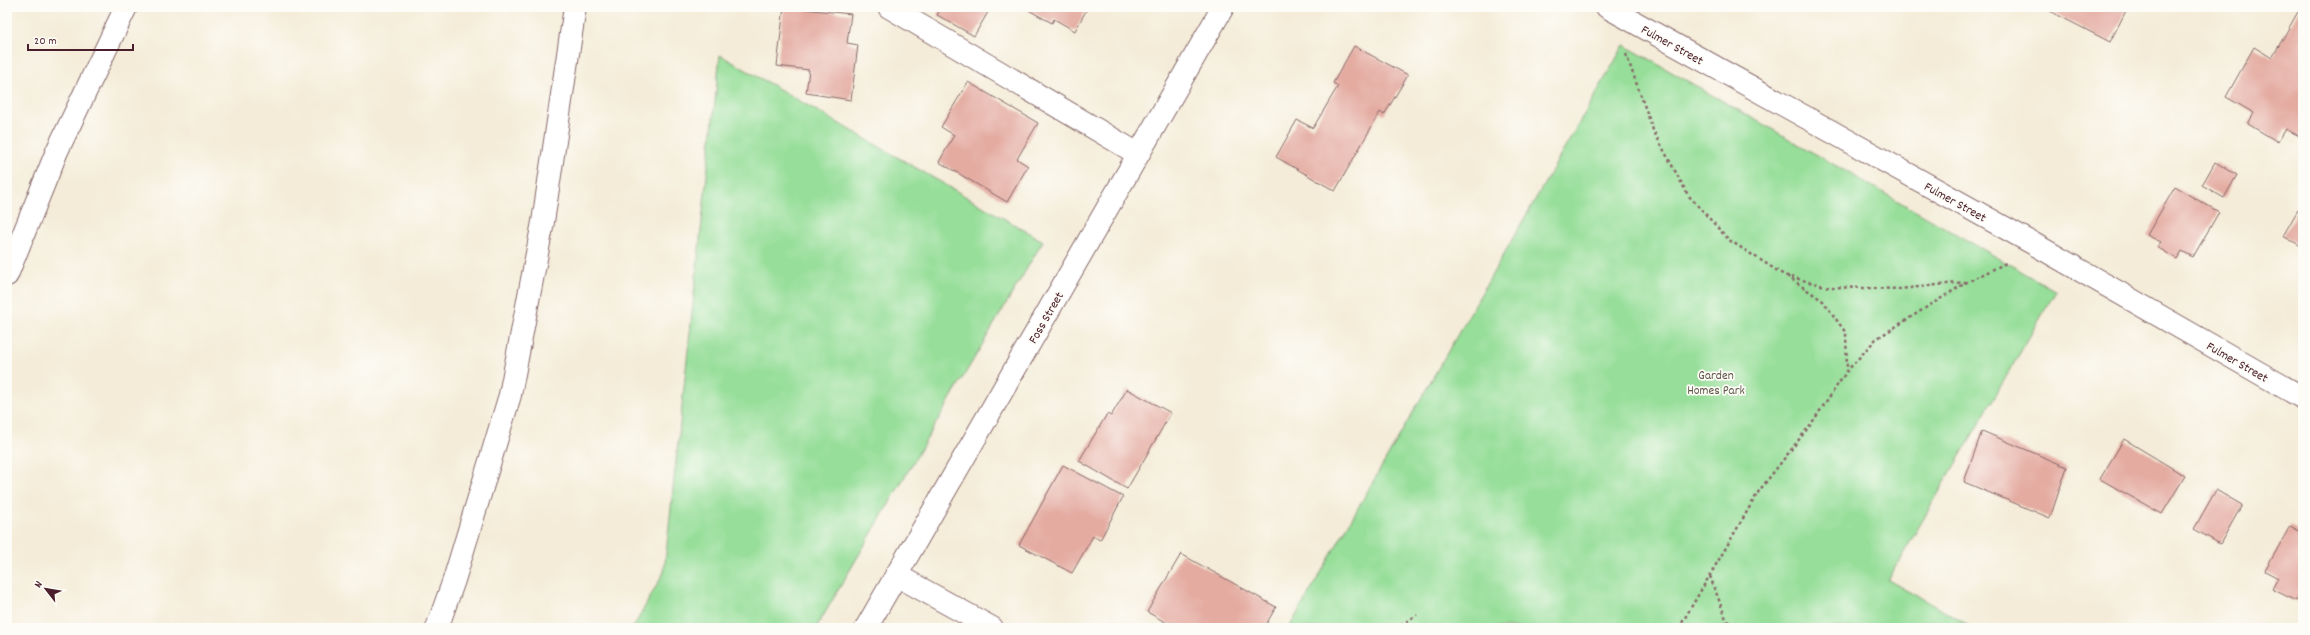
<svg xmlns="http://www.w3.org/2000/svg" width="2310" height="635" viewBox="0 0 2310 635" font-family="Dekko,sans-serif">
  <rect width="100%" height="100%" fill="#fdfcf7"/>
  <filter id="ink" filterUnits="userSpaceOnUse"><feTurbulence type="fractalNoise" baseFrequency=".025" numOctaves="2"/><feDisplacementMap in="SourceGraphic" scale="8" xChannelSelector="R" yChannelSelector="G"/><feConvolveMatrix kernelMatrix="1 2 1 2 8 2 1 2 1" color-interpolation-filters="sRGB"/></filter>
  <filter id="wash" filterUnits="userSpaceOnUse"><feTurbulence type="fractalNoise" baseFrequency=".012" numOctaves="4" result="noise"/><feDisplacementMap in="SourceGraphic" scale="16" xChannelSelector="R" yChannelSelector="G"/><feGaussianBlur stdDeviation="0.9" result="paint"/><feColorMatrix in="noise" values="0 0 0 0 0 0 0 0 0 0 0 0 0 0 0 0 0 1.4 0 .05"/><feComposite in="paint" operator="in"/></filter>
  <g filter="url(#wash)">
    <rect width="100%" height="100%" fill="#f4ecd8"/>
    <path fill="#96de99" stroke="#707e62" d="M1624,45L2056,291L1888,580L1974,628H1289Z
      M720,55L1043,241L816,628H633L664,572Z"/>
    <g id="blocks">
      <path fill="#e4aba1" d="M784,7L851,14L847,43L858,45L851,100L806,93L809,70L777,66Z
        M941,7H991L974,36L937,15Z
        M1023,7H1088L1075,31L1054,19L1052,23Z
        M2042,7H2128L2110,42Z
        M2299,10L2303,12V138L2286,129L2278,142L2248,124L2254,113L2226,97L2254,47L2272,58Z
        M1354,46L1408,75L1384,115L1380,112L1335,191L1276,157L1297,120L1313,128L1338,86L1333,83Z
        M968,82L1038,123L1017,159L1028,166L1007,202L939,162L954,135L941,127Z
        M2215,162L2237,175L2224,198L2202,185Z
        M2175,187L2219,212L2193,257L2182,251L2177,259L2157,247L2161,242L2147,235Z
        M2303,201V247L2283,236Z
        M1127,389L1171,413L1127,489L1079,461L1107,414L1111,416Z
        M1982,431L2067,467L2050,518L1964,482Z
        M2124,439L2185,476L2162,514L2100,479Z
        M1063,465L1123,497L1100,540L1093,536L1072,573L1019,545Z
        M2216,490L2242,505L2220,544L2194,529Z
        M2290,526L2303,533V588L2296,601L2272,589L2278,578L2265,571Z
        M1181,554L1276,607L1264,628H1176L1147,612Z"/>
    </g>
  </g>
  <g filter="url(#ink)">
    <use href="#blocks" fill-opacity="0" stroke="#866768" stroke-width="1"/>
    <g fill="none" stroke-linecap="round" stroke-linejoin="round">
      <defs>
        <path id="minor" d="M889,7L1138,154
          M1607,7L2034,244L2303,398
          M896,575L992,628
          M866,628L1223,7"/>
        <path id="highway" d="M7,275L57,151L126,7
          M437,628L454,580L510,395L543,222L575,7"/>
      </defs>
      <use href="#minor" stroke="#866768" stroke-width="24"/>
      <use href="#highway" stroke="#866768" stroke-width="24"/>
      <path stroke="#866768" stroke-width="2.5" stroke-dasharray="3 3" stroke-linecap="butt" d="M1626,54L1653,130L1688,195L1729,240L1784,275L1828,287L1900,289L1966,282
        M1787,276L1823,301L1846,333L1847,370
        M1710,576L1726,619L1733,628
        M1396,628L1417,615
        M1679,628L1759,491L1811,424L1847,371L1876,339L1967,282L2006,263"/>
      <use href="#minor" stroke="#fff" stroke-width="22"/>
      <use href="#highway" stroke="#fff" stroke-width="22"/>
    </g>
  </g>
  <g text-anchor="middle" stroke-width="3.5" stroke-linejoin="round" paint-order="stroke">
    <g font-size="13" fill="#4a1f2b" stroke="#fdfcf7">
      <text transform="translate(1673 44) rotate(29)" y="5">Fulmer Street</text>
      <text transform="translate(1956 201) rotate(29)" y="5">Fulmer Street</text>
      <text transform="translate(1045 317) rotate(-60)" y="5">Foss Street</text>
      <text transform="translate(2238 361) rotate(30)" y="5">Fulmer Street</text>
    </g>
    <g font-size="13" fill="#61584c" stroke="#fdfcf7">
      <text x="1716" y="379">Garden<tspan x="1716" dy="15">Homes Park</tspan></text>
    </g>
  </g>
  <rect width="2310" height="635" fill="none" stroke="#fdfcf7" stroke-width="24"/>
  <g transform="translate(46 589) rotate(301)" stroke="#fdfcf7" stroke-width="3" paint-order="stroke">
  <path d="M0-3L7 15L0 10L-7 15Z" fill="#4a1f2b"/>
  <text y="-6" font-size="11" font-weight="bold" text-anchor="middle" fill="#4a1f2b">N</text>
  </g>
  <path d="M28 44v6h105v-6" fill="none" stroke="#4a1f2b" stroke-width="2"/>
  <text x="34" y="44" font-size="12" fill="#4a1f2b" stroke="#fdfcf7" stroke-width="3" paint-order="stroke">20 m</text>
</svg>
